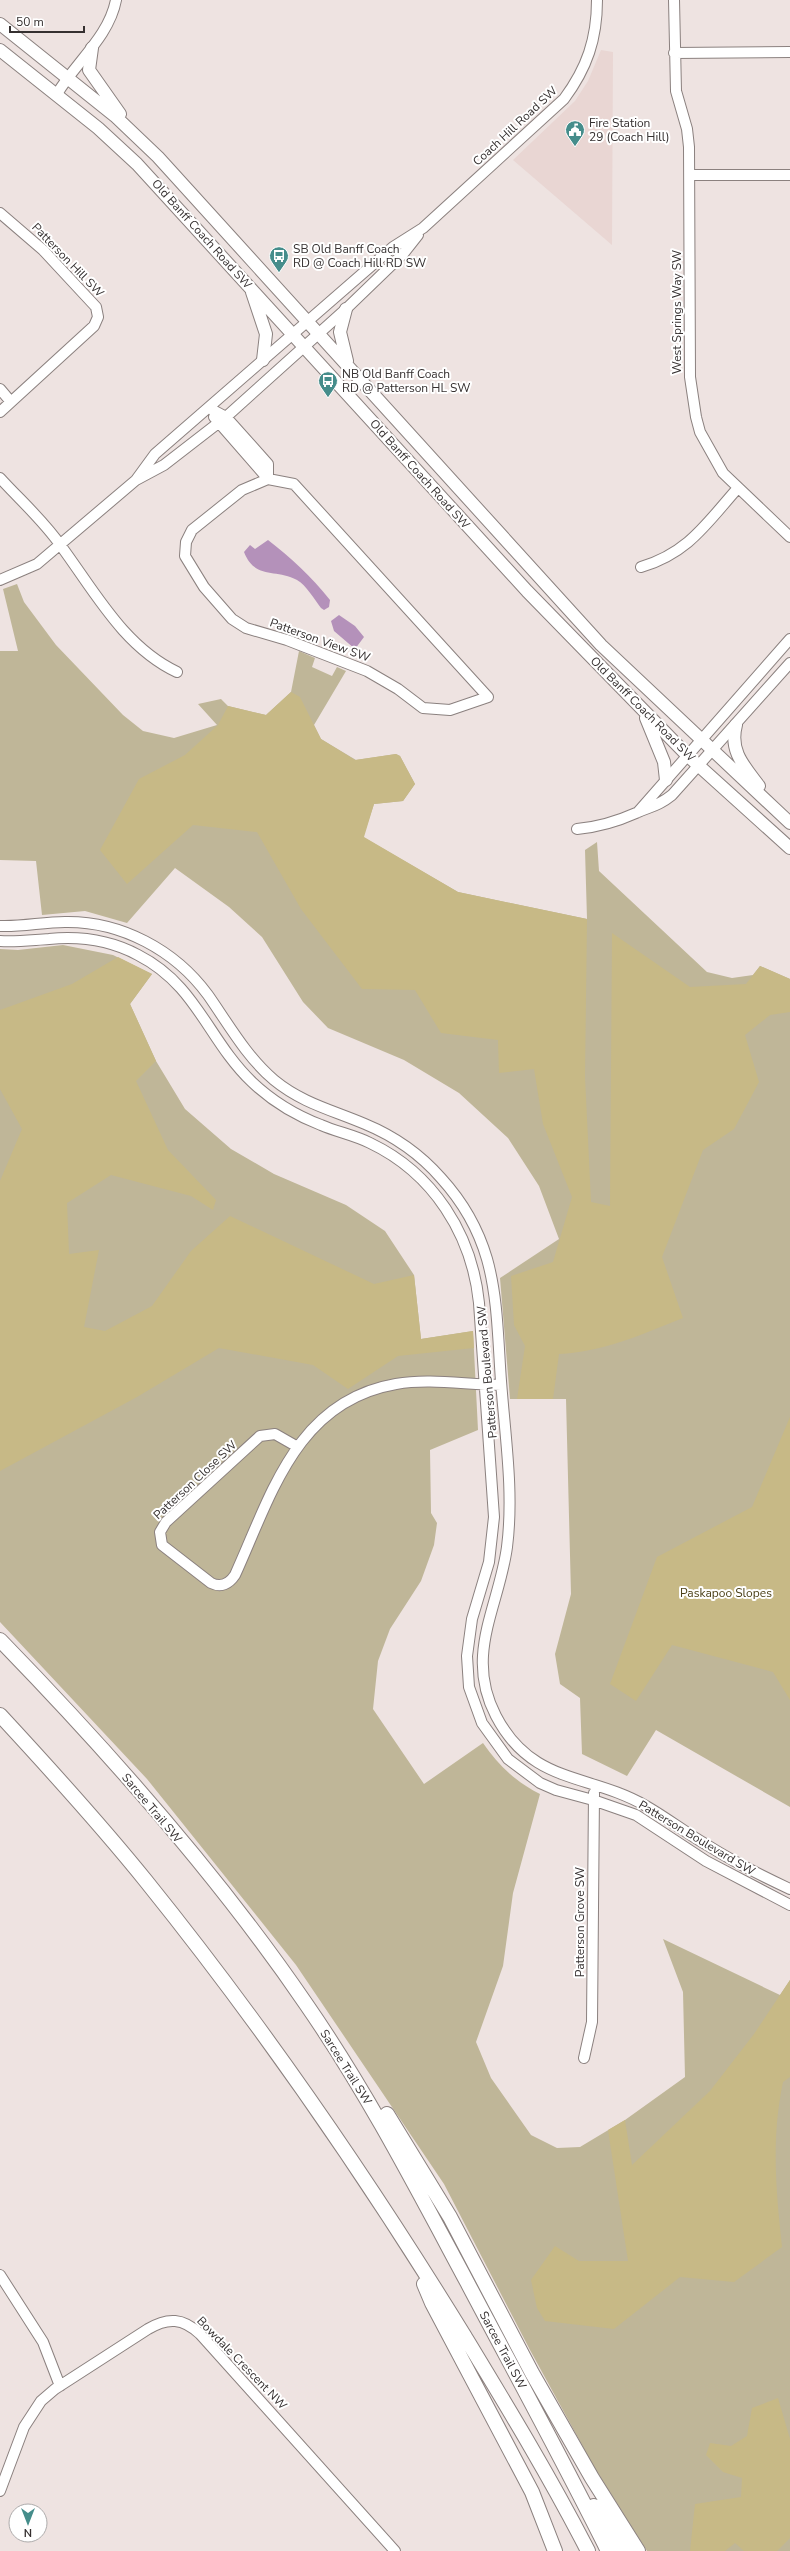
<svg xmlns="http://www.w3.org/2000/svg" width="790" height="2551" viewBox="0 0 790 2551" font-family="'Nunito Sans',sans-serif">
  <rect width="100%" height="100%" fill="#eee3e1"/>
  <path fill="#e9d6d3" d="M601,50L613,52L612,245L513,160L575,101L588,81Z"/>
  <path fill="#bfb698" d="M17,584L24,602L56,645L123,715L143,731L174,738L217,725L198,704L221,699L228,706L266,715L291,692L299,651L315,658L312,667L332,676L337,667L346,671L314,725L321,739L356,760L396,754L400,756L415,784L403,801L374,804L363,837L458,892L587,919L585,850L597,842L599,871L707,972L732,978L753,975L760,966L790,979V1807L656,1730L627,1776L582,1754L580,1698L560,1684L555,1654L571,1594L566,1399H510L500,1278L559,1239L539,1186L508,1138L459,1093L404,1060L328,1028L303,1002L262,937L229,907L175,868L127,923L85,911L42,915L36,861L0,860V651H18L3,589Z
    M63,945L113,955L152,974L130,1004L156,1061L185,1109L231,1149L274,1174L346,1205L385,1231L414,1275L421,1339L473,1331L478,1430L430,1450L431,1513L437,1523L434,1545L421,1581L390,1629L378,1661L373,1709L424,1784L483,1743C498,1765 516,1782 540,1794L513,1893L503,1966L476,2042L491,2078L531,2135L557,2148L580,2147L625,2120L685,2077L683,1992L663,1939L780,1995L790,1980V2551H647L594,2467L530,2350L444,2184L296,1965L147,1779L0,1622V949L18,950Z"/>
  <path fill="#c7b986" d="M291,692L300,697L321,739L355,760L396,754L400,756L415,784L403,801L374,804L364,837L458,892L587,919L585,1077L591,1202L610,1206L612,933L690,987L746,984L760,966L790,979V1012L770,1015L745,1035L759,1082L734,1129L703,1150L662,1257L683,1318C643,1334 603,1352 559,1354L553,1399H517L525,1346L514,1325L511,1276L553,1262L572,1197L543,1124L534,1069L499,1073L498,1040L441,1033L415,990L362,989L301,909L257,832L193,825L127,884L100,850L139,779L185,755L218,725L228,706L266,715Z
    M118,957L152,974L130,1004L156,1061L136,1081L168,1150L216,1200L213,1210L191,1196L111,1175L67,1203L69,1254L99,1250L84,1327L105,1331L152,1306L191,1251L230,1216L374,1284L414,1275L421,1339L473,1331L474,1348L398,1356L348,1389L313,1365L219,1348L137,1397L0,1471V1181L22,1129L0,1089V1010L72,984Z
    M790,1417V1700L773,1672L672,1645L636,1701L610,1684L657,1557L752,1507Z
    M790,1980V2077L783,2082C771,2139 776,2190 782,2247L734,2282L680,2277L614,2329L545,2321L537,2308L531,2280L555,2246L579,2261H628L608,2130L625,2120L632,2165L710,2091L754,2034Z
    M778,2398L790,2439V2538L777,2551H744L735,2543L725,2551H690L695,2504L741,2497L742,2478L723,2472L706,2455L710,2443L731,2446L747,2436L752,2408Z"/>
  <path fill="#b491ba" d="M268,540C291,558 311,576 330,600L329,607L324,610L321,608C315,600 306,585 297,580C275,568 255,580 244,552L250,545L255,549Z
    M339,615L355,626L364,637L355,649L334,631L331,621Z"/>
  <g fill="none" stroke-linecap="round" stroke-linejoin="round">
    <defs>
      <path id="minor" d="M674,0L676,91L687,129L689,147L690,377L696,417L700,432L723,473L790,537
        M674,53L790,52
        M57,94C75,63 109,37 116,0
        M690,175H790
        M0,213L43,250L96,307L98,317L94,326L0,412
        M0,389L11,402
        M209,408L226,417L268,464V479
        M214,417L268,479
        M0,478C20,500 44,521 61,546C95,592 124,647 177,672
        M268,479L294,484L488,697L450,710L423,708L398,689L367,671L287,640L246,628L232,619L204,587L185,556L186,542L192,530L242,490Z
        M136,480L155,454L393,247L423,228L564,99C587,68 597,39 597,0
        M641,567C688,553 706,524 737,489
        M0,580L37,564L136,480L164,465L226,417L346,309L403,254L418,235
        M638,812L790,639
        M577,829C599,827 616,822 636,813C651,806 657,807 672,795L790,663
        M0,926C22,927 43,922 65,922C121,921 175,950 208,995C229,1025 246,1056 274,1080C302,1103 332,1110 365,1124C394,1136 420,1154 441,1178C462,1201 478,1228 487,1259C498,1298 498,1341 501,1381C505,1436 514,1492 507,1547C499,1607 464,1655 496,1716C532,1785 589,1773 646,1806C667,1818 686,1833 707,1845C734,1862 762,1876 790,1889
        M0,941C17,942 32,940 49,939C79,936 110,940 138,955C197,985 208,1040 252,1082C272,1101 295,1115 321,1125C337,1132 354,1135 370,1143C433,1173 472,1234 479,1303L494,1517L489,1562L472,1619L467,1656L469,1687L482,1723L508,1759L540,1783L556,1790L593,1800L636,1815L706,1861L790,1905
        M296,1446L275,1434L260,1436L166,1522L160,1532L162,1545L211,1583C221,1588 229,1584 235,1575C271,1496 296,1401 396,1384C430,1378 467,1385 501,1385
        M584,2058L592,2022L594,1793
        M0,2275L43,2342L60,2386
        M0,2491L24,2427L41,2401L55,2389L148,2329C168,2317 183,2318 200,2334L395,2551"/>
      <path id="major" d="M0,24L115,116L158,157L601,645L790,823
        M92,48L89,70L120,114
        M0,50L98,128L137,164L527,591L688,756L790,848
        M252,292L266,334L263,360
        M346,309L340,332L347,361
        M646,718L664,762L666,780
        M736,725C729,751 744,766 759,786"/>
      <path id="highway" d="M0,1640C108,1751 218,1875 306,2004C367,2092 416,2187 467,2282C514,2371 563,2460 608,2551
        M0,1715C50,1769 100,1824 146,1881C262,2025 368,2179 465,2337C508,2408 550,2477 588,2551
        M387,2114L450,2217L532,2373L592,2478L638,2551
        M424,2284L432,2303L532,2492L555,2551
        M594,2506L623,2551"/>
    </defs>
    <use href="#minor" stroke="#8b817f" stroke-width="12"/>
    <use href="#major" stroke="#8b817f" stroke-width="14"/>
    <use href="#highway" stroke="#8b817f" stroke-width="16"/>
    <use href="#minor" stroke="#fff" stroke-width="10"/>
    <use href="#major" stroke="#fff" stroke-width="12"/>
    <use href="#highway" stroke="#fff" stroke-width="14"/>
  </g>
  <defs>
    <symbol id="civic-pin" viewBox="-11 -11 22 30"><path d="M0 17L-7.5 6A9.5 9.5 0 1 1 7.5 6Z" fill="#458d8b" stroke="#fff"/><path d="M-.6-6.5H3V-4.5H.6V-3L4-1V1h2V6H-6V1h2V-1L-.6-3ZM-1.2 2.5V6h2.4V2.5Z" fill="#fff"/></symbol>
    <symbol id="bus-pin" viewBox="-11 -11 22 30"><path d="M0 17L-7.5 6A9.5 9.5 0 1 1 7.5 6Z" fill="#458d8b" stroke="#fff"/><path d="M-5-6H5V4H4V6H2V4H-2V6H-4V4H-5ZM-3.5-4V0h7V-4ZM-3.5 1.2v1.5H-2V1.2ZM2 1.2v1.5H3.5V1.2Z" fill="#fff"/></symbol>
  </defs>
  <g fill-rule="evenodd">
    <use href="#civic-pin" x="564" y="119" width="22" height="30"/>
    <use href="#bus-pin" x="268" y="245" width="22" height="30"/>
    <use href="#bus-pin" x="317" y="370" width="22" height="30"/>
  </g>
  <g text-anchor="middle" stroke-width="4" stroke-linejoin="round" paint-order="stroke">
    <g font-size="12" fill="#353030" stroke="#fff" text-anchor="start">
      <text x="589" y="127">Fire Station<tspan x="589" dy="14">29 (Coach Hill)</tspan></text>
      <text x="293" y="253">SB Old Banff Coach<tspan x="293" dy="14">RD @ Coach Hill RD SW</tspan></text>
      <text x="342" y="378">NB Old Banff Coach<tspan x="342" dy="14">RD @ Patterson HL SW</tspan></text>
    </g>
    <g font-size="12" fill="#353030" stroke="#fff">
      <text transform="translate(515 126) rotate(-43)" y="4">Coach Hill Road SW</text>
      <text transform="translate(202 234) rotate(48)" y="4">Old Banff Coach Road SW</text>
      <text transform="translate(68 260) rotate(46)" y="4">Patterson Hill SW</text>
      <text transform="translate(677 312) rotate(-90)" y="4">West Springs Way SW</text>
      <text transform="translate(420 474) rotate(48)" y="4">Old Banff Coach Road SW</text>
      <text transform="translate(320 640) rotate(20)" y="4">Patterson View SW</text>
      <text transform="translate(643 709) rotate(45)" y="4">Old Banff Coach Road SW</text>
      <text transform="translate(487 1372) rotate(-95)" y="4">Patterson Boulevard SW</text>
      <text transform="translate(195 1480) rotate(-43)" y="4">Patterson Close SW</text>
      <text transform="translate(152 1808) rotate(50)" y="4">Sarcee Trail SW</text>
      <text transform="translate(697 1838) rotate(31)" y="4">Patterson Boulevard SW</text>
      <text transform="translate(580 1922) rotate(-90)" y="4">Patterson Grove SW</text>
      <text transform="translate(346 2067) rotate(58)" y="4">Sarcee Trail SW</text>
      <text transform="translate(503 2350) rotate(62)" y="4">Sarcee Trail SW</text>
      <text transform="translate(242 2363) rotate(46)" y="4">Bowdale Crescent NW</text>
    </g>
    <g font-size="12" fill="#493e15" stroke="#fff">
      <text x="726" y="1597">Paskapoo Slopes</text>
    </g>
  </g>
  <g transform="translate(28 2523) rotate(180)"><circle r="19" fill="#ffffff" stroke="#aeacac"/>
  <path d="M0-3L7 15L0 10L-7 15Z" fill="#458d8b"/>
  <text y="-6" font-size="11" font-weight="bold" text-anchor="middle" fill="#353030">N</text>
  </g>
  <path d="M10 26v6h74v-6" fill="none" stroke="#353030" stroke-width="2"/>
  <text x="16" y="26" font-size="12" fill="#353030" stroke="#ffffff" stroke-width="3" paint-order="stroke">50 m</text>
</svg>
